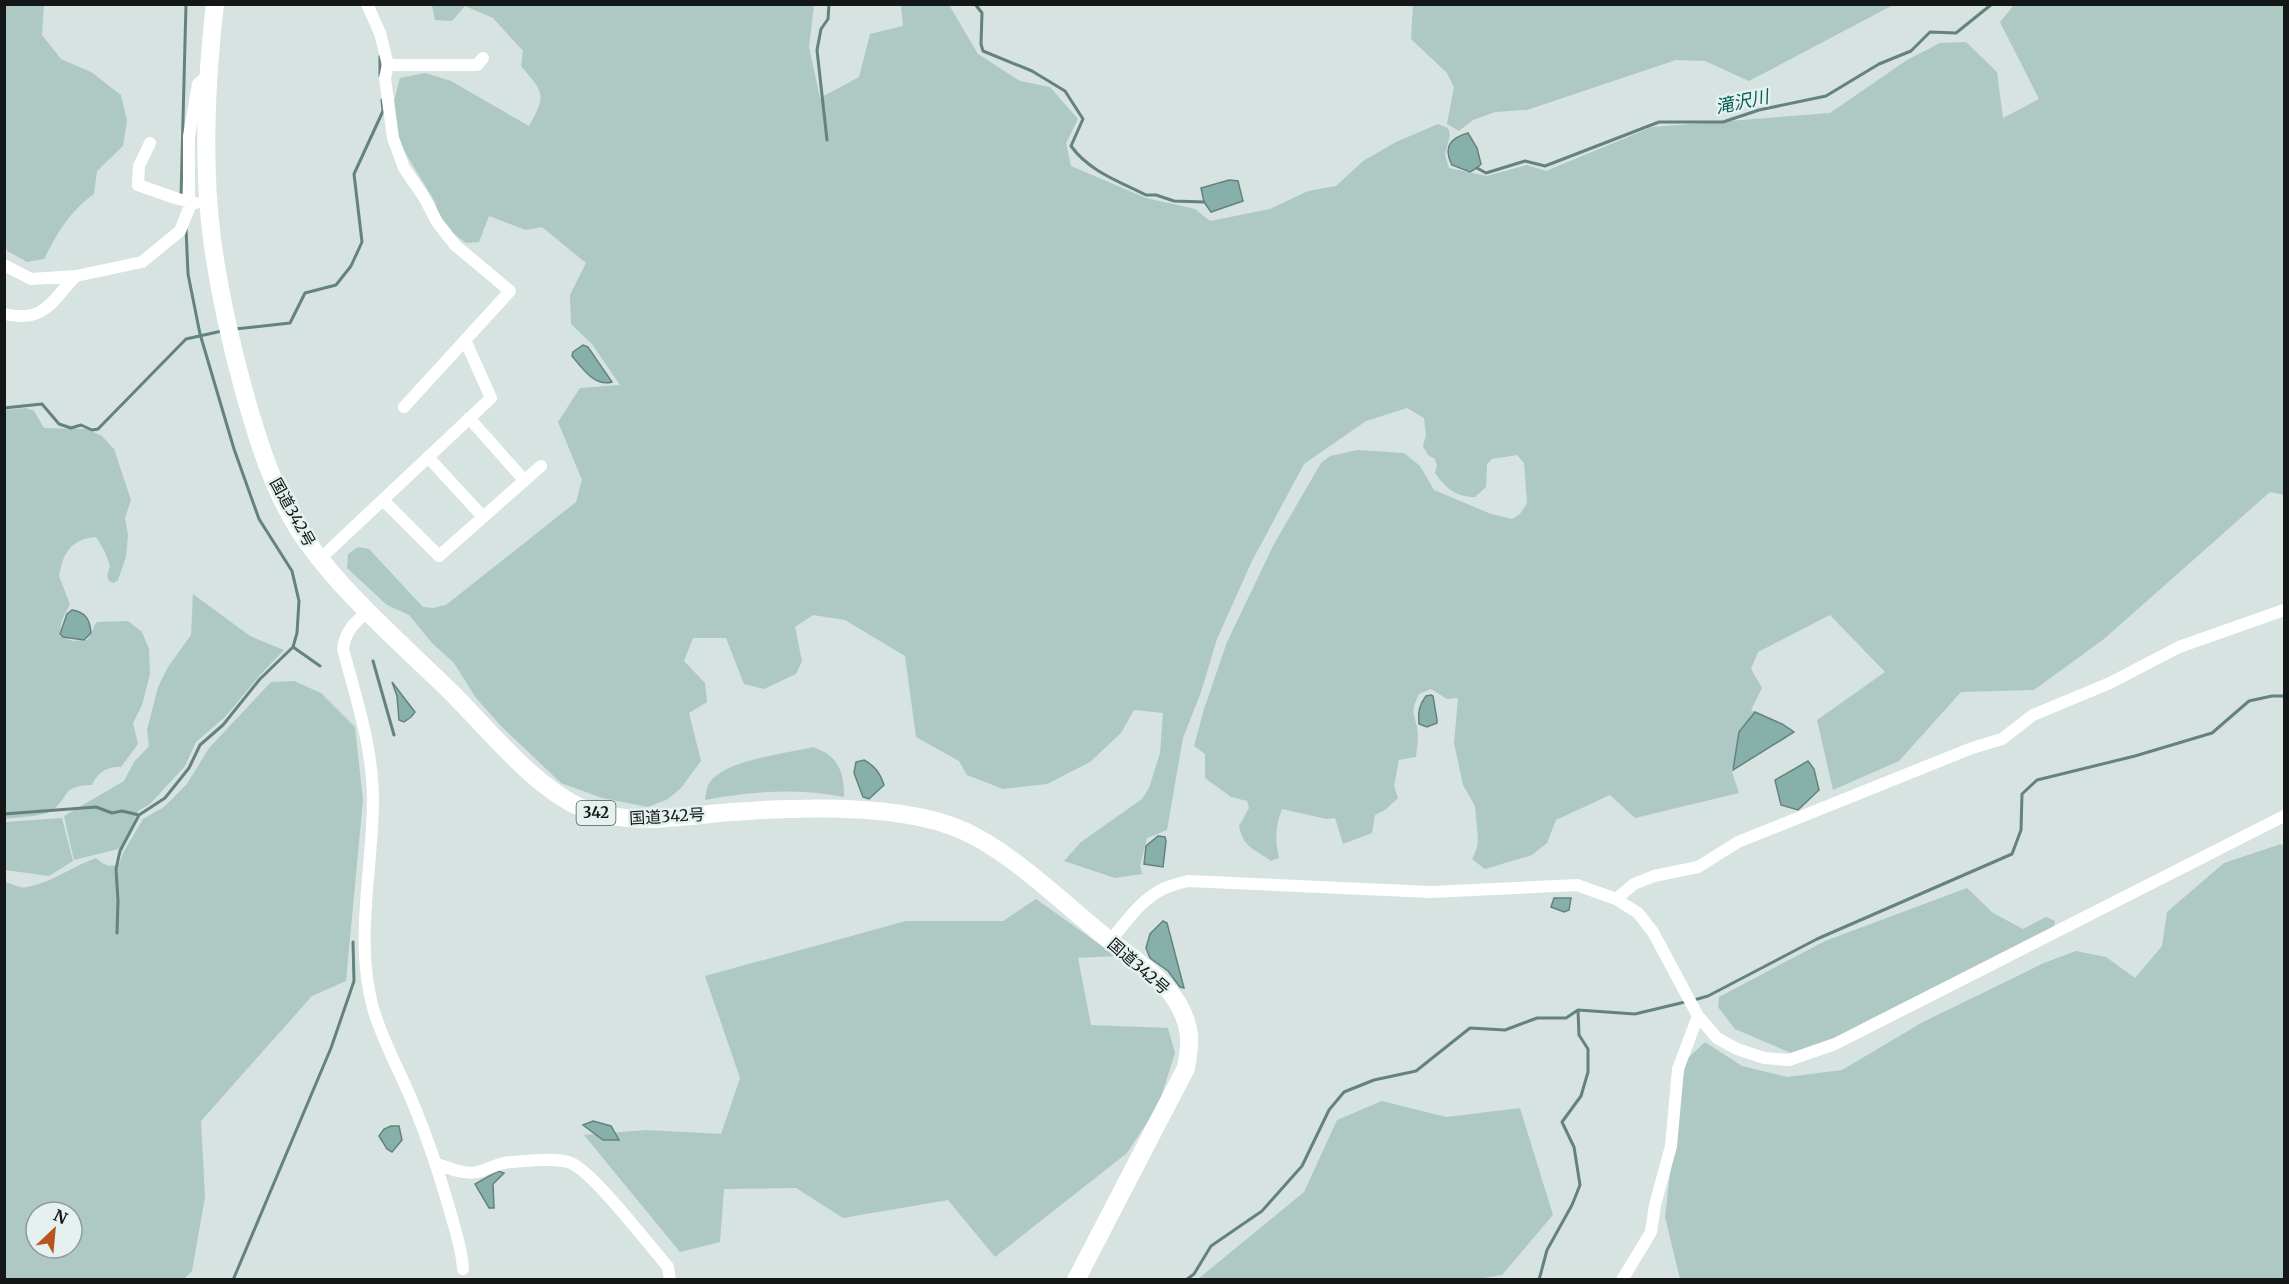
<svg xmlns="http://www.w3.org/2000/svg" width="2289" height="1284" viewBox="0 0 2289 1284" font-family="Merriweather,'Noto Sans JP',serif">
  <rect width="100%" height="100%" fill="#d6e3e1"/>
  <path fill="#aec8c4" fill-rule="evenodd" d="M4,5H44L42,35L61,59L91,72L121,95L127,121L123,146L97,171L94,194C69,212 58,232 44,259L27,262L7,251L5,238Z
    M432,5H814L809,47L820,98L859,77L870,34L903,26L901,5H949L978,54L1020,81L1050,87L1078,119L1066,143L1071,166L1146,198L1195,209L1210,221L1270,209L1308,191L1336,186L1363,161L1396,142L1438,124L1448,128L1450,135L1445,155L1449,168L1487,176L1527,165L1546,171L1652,127L1830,113L1907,60L1940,43L1966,42L1997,72L2003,118L2039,99L2000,22L2014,5H2284V495L2270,492L2104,639L2034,690L1961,692L1899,761L1833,790L1817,720L1885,672L1830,615L1758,652L1751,669L1762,688L1751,710L1781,725L1787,738L1731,769L1739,793L1635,818L1610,795L1556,820L1547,843L1532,855L1485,869L1472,859L1477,848L1478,838L1475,806L1463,785L1454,743L1458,698L1447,699L1431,689L1419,694C1411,711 1413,710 1417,727C1419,736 1417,748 1416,757L1399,760L1394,786L1398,798L1385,810L1375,815L1372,833L1343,844L1335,818L1327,819L1282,809C1275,827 1275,840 1279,858L1271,861C1254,848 1244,849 1239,826L1249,808L1247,801L1231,797L1205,778V754L1194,746L1204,709L1227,642L1274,544L1321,463L1330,456L1358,450L1404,453L1420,466L1434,490L1491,514L1512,519L1520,514L1527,503L1524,463L1517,455L1492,459L1487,464L1486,487L1475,497C1455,497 1446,488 1435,473L1437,466L1435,459L1428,455L1423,446L1426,435L1424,418L1407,408L1366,421L1304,464L1251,563L1217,639L1201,692L1183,738L1167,830L1147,838L1140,866L1142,874L1115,878L1064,861L1081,842L1142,799L1149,788L1160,753L1163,713L1134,710L1121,733L1090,762L1047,784L1003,789L967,775L959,761L916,737L905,656L845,620L813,615L795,627L802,661L796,674L764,689L744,684L726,638H693L684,661L705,683L707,702L689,713L701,761L681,788L668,799L648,807L602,798L561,783L502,727L476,698L454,663L432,643L409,615L387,605L347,568L348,554L358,547L369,549L423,607L433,608L446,605L576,502L582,480L558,422L580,388L620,385L592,344L571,324L570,295L586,263L542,227L526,230L489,216L479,242L466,243L442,225L435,202L400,144L393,105L400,78L425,73L451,81L529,126C547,93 544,94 521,66L523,51L493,18L465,6L452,21L435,20Z
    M1413,5V4L1893,5L1749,81L1705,61L1676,60L1527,110L1495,112L1473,120L1459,131L1447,124L1454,87L1447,73L1411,39Z
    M26,408L34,411L44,428L86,429L102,436L114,449L131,500L125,518L128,535L126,557L118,580L114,583L109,581L107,576L110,566L105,552L96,537C71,539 63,553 59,576L70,604L62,620L59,636L73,641L87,640C93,634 92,628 97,622L128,621L142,632L149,649L150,674L142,705L133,723L138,744L121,767C107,766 98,772 92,785C59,786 71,798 51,811C42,817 16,817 5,819V410Z
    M193,594L250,636L284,650L261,674L225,717L196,742L185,766L150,804L138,811L122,848L74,860L64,816L124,781L134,762L149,746L147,730L158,687L168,667L191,635Z
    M294,681L321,693L355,727L363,800L346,981L312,996L201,1121L205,1197L192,1271L184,1279H5V882C11,883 20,889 27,887C51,883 73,866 96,858C104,865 109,868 119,864L123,853L143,819L164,807L187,784L209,748L271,682ZM36,1212H72V1248H36Z
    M813,747C839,756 844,772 844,797C797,788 752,791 705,800C706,795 706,787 710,782C727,759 786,754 813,747Z
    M62,818L73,861L49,876L5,870V822Z
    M2281,844L2284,846V1279H1680L1665,1217L1676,1122L1686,1060L1705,1042L1742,1066L1787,1077L1842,1070L1923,1022L2044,963L2076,951L2106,957L2135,978L2162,946L2167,912L2224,863Z
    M1967,888L1993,913L2023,929L2046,917L2055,921L2054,930L1832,1040L1791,1053L1735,1029L1718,1007L1719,997L1825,941Z
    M1036,899L1116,956L1078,958L1091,1025L1168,1028L1175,1053L1158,1106L1127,1153L995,1257L948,1200L843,1218L796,1188L724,1189L720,1242L680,1252L584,1135L647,1130L721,1134L740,1078L705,976L906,921H1003Z
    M1382,1101L1446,1117L1520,1108L1553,1215L1502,1275L1472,1280L1198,1279L1304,1192L1337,1120Z"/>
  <path fill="#87b0aa" stroke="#64827e" stroke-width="1.5" d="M1468,133L1477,148L1481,164L1477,168L1470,172L1452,165C1443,147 1450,138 1468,133Z
    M1229,180L1238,181L1243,201L1211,212L1204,202L1201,188Z
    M583,345L588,347L612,382C595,387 582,368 572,356L573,352Z
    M72,610C86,612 90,620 91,633L84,640L63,637L60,634L67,614Z
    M392,682L415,712L411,717L404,722L399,720L397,696Z
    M1431,695L1433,696L1437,720V723L1427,727L1419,724C1418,712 1419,705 1426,696Z
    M1755,712L1782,724L1794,732L1733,770L1739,732Z
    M864,760C875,766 880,773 884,785L869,799L863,797L854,773L856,762Z
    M1808,761L1814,769L1819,790L1798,810L1781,805L1775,780Z
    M1158,836L1165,837L1166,841L1163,867L1144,864L1146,846Z
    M1554,898H1571L1569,910L1564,912L1551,907Z
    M1163,921L1167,923L1184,988L1180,987L1168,971L1150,958L1146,948L1150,934Z
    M593,1121L611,1126L619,1140H603L583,1125Z
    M391,1126H399L402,1140L392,1152L387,1149L379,1136L384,1129Z
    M498,1171L504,1173L493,1184L494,1208H489L475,1184Z"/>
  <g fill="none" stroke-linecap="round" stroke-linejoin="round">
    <path stroke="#64827e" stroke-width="3" d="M975,4L982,13L981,44L983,51L1032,71L1065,91L1083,119L1071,146C1089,171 1118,181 1146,195H1156L1174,201L1204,202
      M380,76V56
      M827,140L817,50L821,29L828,19L829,4
      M1477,168L1486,173L1525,161L1545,166L1659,122H1723L1759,110L1826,96L1879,64L1911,51L1930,32L1956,33L1992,4
      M181,197L186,4
      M235,329L290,323L305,293L336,285L351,266L362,242L354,174L383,111L382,100
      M4,408L42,404L59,424L71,428L81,425L92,430L98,429L186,339L222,331
      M293,647L320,666
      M373,661L394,735
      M4,814L96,807L112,813L122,811L139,815L165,798L189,768L200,745L223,725L260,679L293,647L297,633L299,601L292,571L259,519L234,449L200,334L188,274L186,228
      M117,933L118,901L116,869L120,851L139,815
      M1694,1000L1708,996L1817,939L2012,854L2021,830L2022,794L2037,780L2135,756L2212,733L2249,701L2272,696H2284
      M233,1280L331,1048L354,981L353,942
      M1186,1280L1194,1274L1211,1246L1262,1211L1302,1166L1329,1110L1344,1092L1374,1080L1416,1071L1470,1028L1505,1030L1537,1018H1566L1578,1010L1635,1014L1685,1002
      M1539,1280L1547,1250L1572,1205L1580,1185L1574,1147L1562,1122L1581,1096L1588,1072V1049L1579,1035L1578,1010"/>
    <path stroke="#fff" stroke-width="12" d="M367,4L380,33L388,65L385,78L393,138L404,168L424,197L437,222L455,245L510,291L404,407
      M388,65H477L483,58
      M150,143L139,166L138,185L178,199L196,203
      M4,265L31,279L76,276L142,262L180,231L189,208V136L198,84L208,76
      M4,314C46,323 51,301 76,276
      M469,418L524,480
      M428,457L483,517
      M383,500L439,556L541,466
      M320,559L491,398L465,340
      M368,611C355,622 345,631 343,649C356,698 373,748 373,800C373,869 354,939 373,1008C383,1043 402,1075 415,1108C429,1142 440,1176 450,1211C455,1230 462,1249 463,1269
      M1616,899L1634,884L1654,876L1698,867L1738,842L1972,748L2002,739L2033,715L2110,683L2179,647L2284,610
      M1110,941C1126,922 1142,898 1165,888C1172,885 1180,883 1188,881L1431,892L1577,885L1616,899L1638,913L1653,932L1698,1016L1717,1038L1737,1049L1764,1058L1789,1060L1835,1044L2284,816
      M437,1164C450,1168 463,1175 477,1172C489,1170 498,1162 512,1162C527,1161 557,1157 571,1163C593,1172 650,1246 668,1267L670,1280
      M1622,1280L1651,1232L1655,1205L1671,1146L1678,1069L1698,1016"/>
    <path stroke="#fff" stroke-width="18" d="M215,4C206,82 202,162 212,239C219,291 231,344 245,395C258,440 272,486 297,527C335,587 400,642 451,692C488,729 535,788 582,808C630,827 682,816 731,812C797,807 904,803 964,831C1011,852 1063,903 1104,936C1138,963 1183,988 1189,1035C1190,1045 1188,1057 1186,1068L1076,1280"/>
  </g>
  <g text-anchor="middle" stroke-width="5" stroke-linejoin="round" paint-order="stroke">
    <rect fill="#e4f1ef" stroke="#525958" stroke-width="1.5" x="576.5" y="801" width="39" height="24" rx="4.5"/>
    <g font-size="15" font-weight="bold" fill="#131817">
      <text x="596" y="818">342</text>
    </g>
    <g font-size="16" fill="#131817" stroke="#e4f1ef">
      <text transform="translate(293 512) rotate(61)" y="6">国道342号</text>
      <text transform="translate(667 816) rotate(-3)" y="6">国道342号</text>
      <text transform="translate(1139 966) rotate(41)" y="6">国道342号</text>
    </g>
    <g font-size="18" font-style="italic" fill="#065e57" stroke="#e4f1ef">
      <text transform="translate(1742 102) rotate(-12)" y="6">滝沢川</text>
    </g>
  </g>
  <rect width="2289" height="1284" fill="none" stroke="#131817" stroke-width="12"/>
  <g transform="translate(54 1230) rotate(26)"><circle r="28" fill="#e4f1ef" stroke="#909a99" stroke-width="1.5"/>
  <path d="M0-4.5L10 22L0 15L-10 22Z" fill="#b9561e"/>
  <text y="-9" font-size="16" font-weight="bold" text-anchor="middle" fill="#131817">N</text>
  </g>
</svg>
